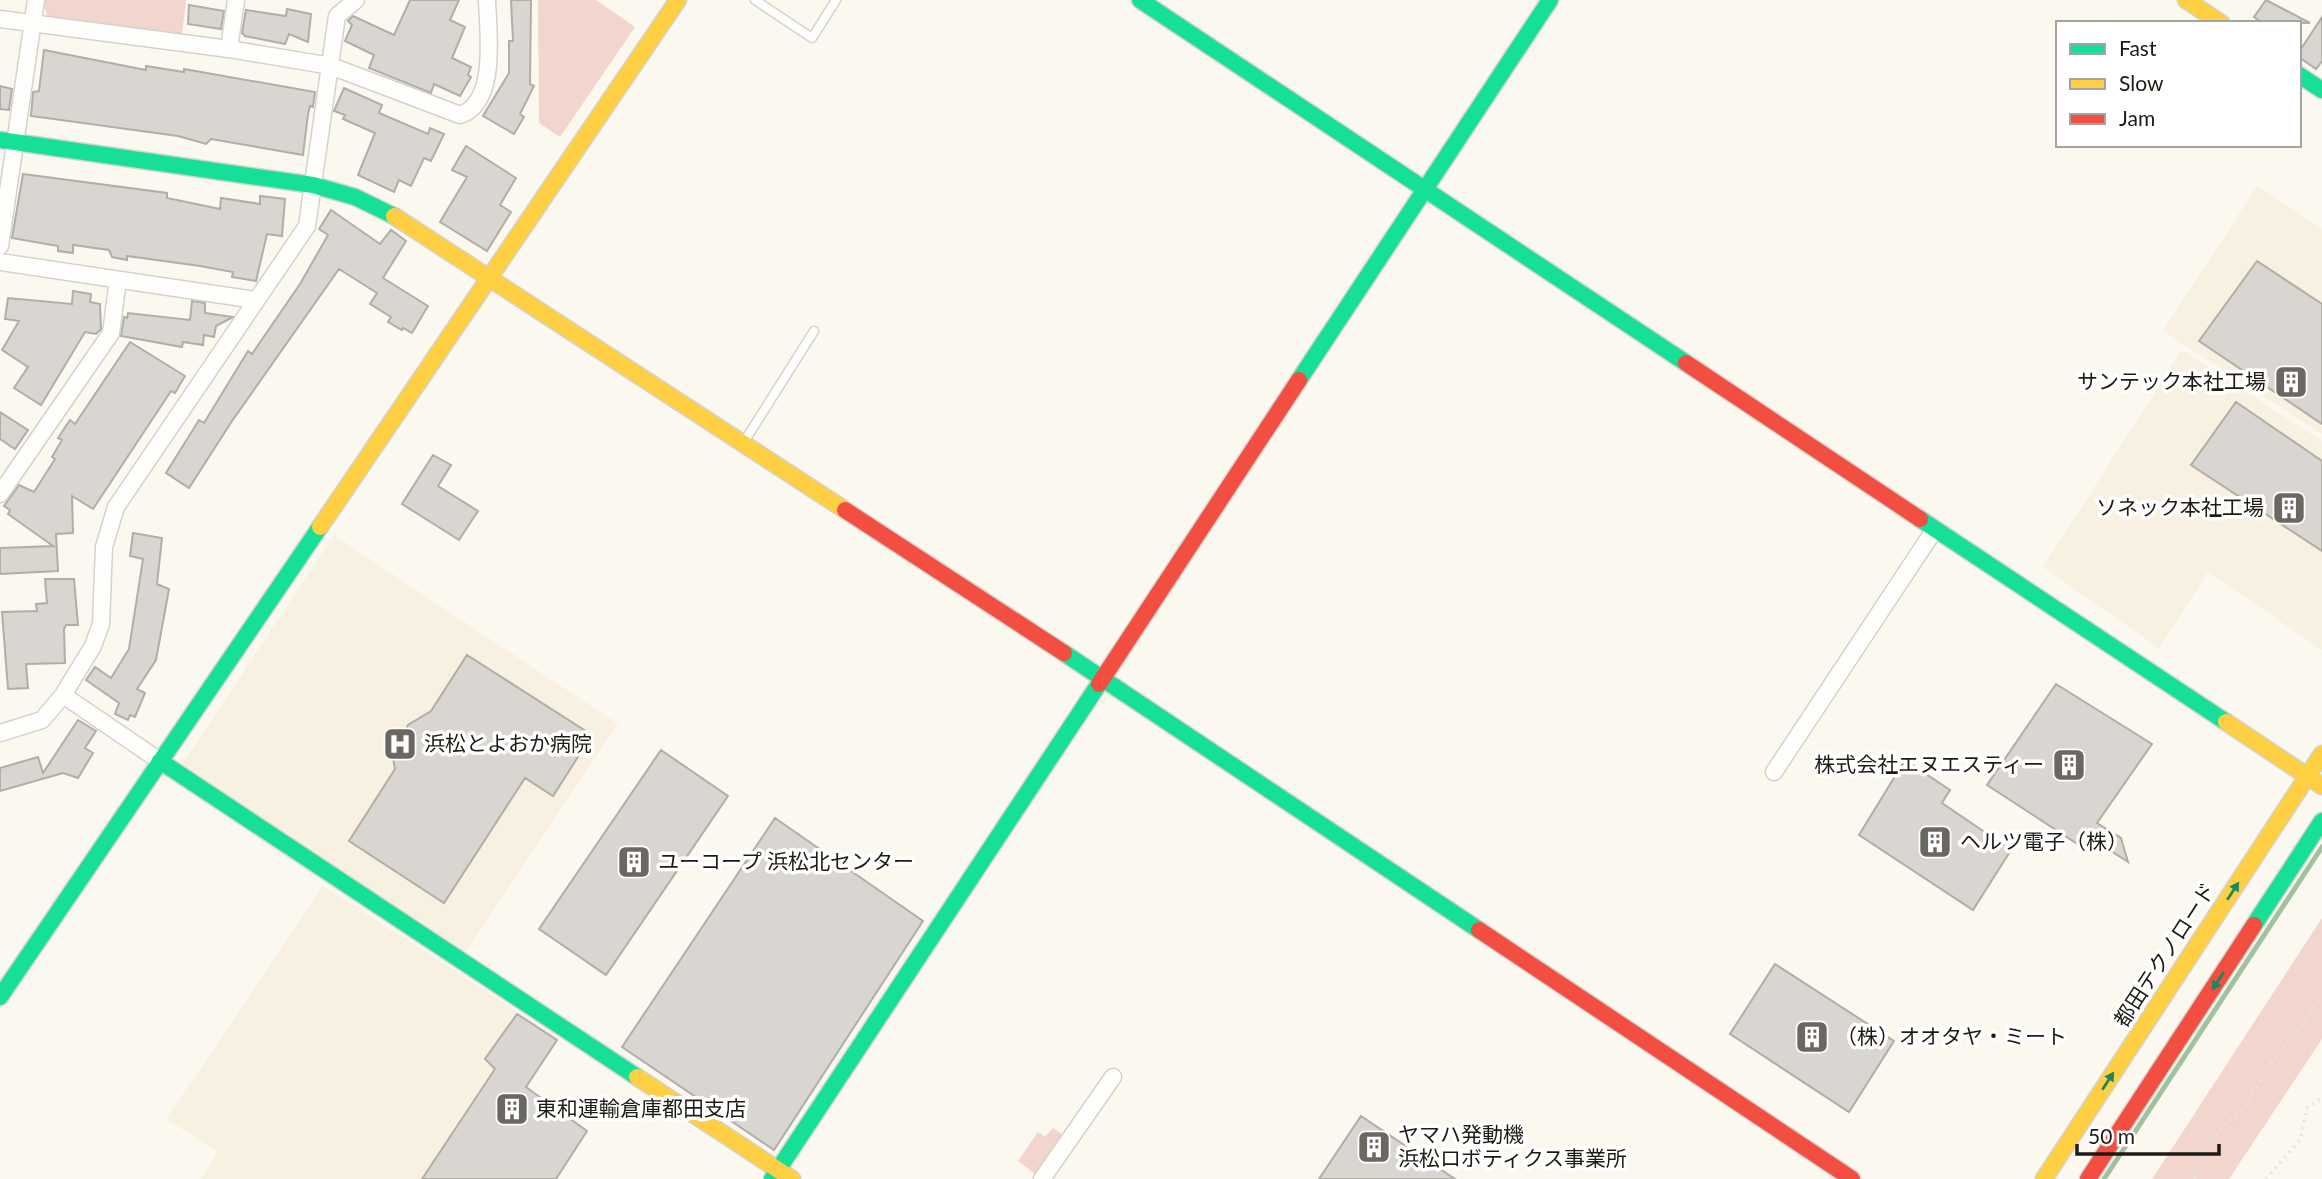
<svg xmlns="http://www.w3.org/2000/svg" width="2322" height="1179" viewBox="0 0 2322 1179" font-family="Lato,'Noto Sans JP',sans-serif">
  <rect width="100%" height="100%" fill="#fbf8f0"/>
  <path fill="#f8f0e0" d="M2257,186L2322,229V434L2163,331Z
    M2182,350L2322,441V650L2208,572L2159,648L2043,567Z
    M334,535L618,724L466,952L182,764Z
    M323,886L558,1038L526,1087L556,1179H201L218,1152L166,1119Z"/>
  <path fill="#f2d5cd" d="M42,0H186L182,35L48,18Z
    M538,0H596L635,27L560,137L539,123Z
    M2322,918V1039L2229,1179H2152Z
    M1053,1128L1066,1137L1038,1176L1018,1161L1038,1132L1045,1137Z"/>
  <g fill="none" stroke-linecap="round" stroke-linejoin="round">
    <path stroke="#a2c19f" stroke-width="5" d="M2104,1179L2322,847"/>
  </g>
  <path fill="#d9d5d0" stroke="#b1ada7" stroke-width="2" d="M410,0H459L450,20L465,27L452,58L471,67L468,75L471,77L460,96L434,84L431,93L369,68L374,55L345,41L352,25L348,21L353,16L394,35Z
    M511,0H531L530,84L534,86L520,114L524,117L514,134L483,116L509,73V41H513Z
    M2266,0L2310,23H2263L2254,17Z
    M189,5L224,11L221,29L188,24Z
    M287,9L311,14L308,42L289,34L285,44L245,36L242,33L246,10L286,16Z
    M2322,17V61L2316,69L2299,57V52Z
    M44,50L146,70V66L184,72V69L315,92L313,107L310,106L308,114L303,155L211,139L206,144L178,136L31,116L33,92L39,91Z
    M0,86L12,89L9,110L0,109Z
    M344,88L382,105L379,113L428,134L430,128L444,134L431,161L424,158L411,186L399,180L394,192L358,175L375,133L343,119L345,115L334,111Z
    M466,146L516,178L500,205L511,212L487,251L440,222L467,177L452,170Z
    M23,174L167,193V198L220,209L221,198L260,204V196L285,199L282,236L267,234L256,281L232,277L233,272L200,266L127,256V260L112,257L109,250L73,245V253L58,251V246L12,238Z
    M331,210L380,244L391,230L406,241L383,278L428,306L412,333L403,328L402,330L388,322L391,317L370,304L377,293L339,269L232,421L189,488L166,473L199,420L204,423L248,351L252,354L300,284L328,235L319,229Z
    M2257,261L2322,304V424L2199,341Z
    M73,291L91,294L90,302L100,304L101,329L96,334L85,332L41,405L14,388L28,367L2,350L19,321L5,319L8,298L72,304Z
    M192,301L205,303V313L233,317L216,326L214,337L204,335L203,345L183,342L182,347L121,336L124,317L127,318L128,313L190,320Z
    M130,342L185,376L175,393L171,391L93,509L72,496L73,533L56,534L58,571L0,574V548L53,546L8,514L10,510L4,506L19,485L34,492L55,459L52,457L62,440L58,438L70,420L75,424Z
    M2236,402L2322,461V551L2191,465Z
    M0,412L28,430L15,449L0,439Z
    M433,455L451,465L438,486L478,511L459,540L402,504Z
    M133,533L162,538L157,584L169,589L156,660L137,689L145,693L135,717L130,715L128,720L115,714L119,703L86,680L95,667L111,678L129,649L143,559L130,556Z
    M45,579H74L78,625H66L64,629L65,663L26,664L28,688L8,689L2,612L37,611L36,604L47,603Z
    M467,655L592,735L553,796L525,778L444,903L349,841L395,769L393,758L408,725L431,711Z
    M2056,684L2152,744L2097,823L2121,838L2128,862L2088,836L2082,847L1987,785Z
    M78,720L96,731L85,748L93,753L78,778L63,773L0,791V768L38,757L43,773Z
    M661,750L728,796L606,975L539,929Z
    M1905,760L1950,790L1942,803L2011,850L1973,910L1859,835Z
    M775,818L923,921L774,1150L622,1047Z
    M1775,964L1894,1041L1849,1112L1730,1034Z
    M517,1014L557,1040L526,1087L587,1131L556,1179H422L495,1069L485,1059Z
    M1361,1116L1455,1179H1319Z"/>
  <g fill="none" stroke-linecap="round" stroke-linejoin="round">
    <defs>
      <path id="lane" d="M755,0L812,38L836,0
        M744,442L814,331"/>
      <path id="street" d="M0,19L229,49L236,0
        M229,49L331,66L460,115C498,103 488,31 487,0
        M0,246L36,0
        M0,262L256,300
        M0,494L111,333L118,280
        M63,695L160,761
        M0,733L42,720L63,695L93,646L101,624L104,547L116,507L307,226L337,16L356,0
        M1774,772L1935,529
        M1042,1179L1113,1077"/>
      <path id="fast" d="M1140,0L1686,363
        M2299,75L2322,90
        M0,140L313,185L355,197L394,216
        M1299,380L1550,0
        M1920,519L2226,722
        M1064,653L1479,930
        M160,761L637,1077
        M2254,925L2322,821
        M0,997L320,527
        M772,1179L1099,684"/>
      <path id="slow" d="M2186,0L2221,23
        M394,216L845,510
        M320,527L678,0
        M2226,722L2322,786
        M637,1077L792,1179
        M2044,1179L2322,754"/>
      <path id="jam" d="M1686,363L1920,519
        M845,510L1064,653
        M1099,684L1299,380
        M1479,930L1852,1179
        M2088,1179L2254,925"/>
    </defs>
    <use href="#lane" stroke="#d5d2cc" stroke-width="11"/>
    <use href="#street" stroke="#d5d2cc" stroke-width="19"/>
    <use href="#fast" stroke="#d5d2cc" stroke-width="19"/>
    <use href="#slow" stroke="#d5d2cc" stroke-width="19"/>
    <use href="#jam" stroke="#d5d2cc" stroke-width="19"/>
    <path stroke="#e5e4e2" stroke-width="3.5" stroke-dasharray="2 5" stroke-linecap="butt" d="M2194,1179L2211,1140L2247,1102L2270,1064L2322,999
      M2266,1179L2300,1140L2307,1108L2322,1098"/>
    <use href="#lane" stroke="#fefefd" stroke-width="8"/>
    <use href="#street" stroke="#fefefd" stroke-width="16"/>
    <use href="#fast" stroke="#16e098" stroke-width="16"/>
    <use href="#slow" stroke="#ffcf43" stroke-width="16"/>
    <use href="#jam" stroke="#f24e42" stroke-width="16"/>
  </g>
  <defs><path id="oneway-solid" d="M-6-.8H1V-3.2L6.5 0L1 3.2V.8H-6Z" transform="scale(1.75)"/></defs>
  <g fill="#1a875d">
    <use href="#oneway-solid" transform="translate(2233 891) rotate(-57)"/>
    <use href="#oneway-solid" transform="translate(2218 981) rotate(123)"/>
    <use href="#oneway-solid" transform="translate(2108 1081) rotate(-57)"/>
  </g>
  <defs>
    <symbol id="building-square" viewBox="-11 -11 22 22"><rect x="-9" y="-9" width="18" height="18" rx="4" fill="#6b6862" stroke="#fff"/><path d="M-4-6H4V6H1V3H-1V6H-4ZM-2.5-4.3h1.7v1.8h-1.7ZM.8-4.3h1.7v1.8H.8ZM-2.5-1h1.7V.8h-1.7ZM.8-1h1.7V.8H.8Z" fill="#fff"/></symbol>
    <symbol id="hospital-square" viewBox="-11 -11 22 22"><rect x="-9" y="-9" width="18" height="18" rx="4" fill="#6b6862" stroke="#fff"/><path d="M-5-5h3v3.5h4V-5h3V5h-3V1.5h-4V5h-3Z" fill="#fff"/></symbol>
  </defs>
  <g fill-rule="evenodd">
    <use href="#building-square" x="2272" y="363" width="38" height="38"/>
    <use href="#building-square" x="2270" y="489" width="38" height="38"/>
    <use href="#hospital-square" x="381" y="725" width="38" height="38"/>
    <use href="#building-square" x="2050" y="746" width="38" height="38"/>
    <use href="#building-square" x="1916" y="823" width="38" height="38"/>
    <use href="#building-square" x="615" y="843" width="38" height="38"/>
    <use href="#building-square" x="1793" y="1018" width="38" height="38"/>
    <use href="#building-square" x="493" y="1090" width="38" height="38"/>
    <use href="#building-square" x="1355" y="1128" width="38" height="38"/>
  </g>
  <g text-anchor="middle" stroke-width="7" stroke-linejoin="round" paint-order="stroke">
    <g font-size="21" fill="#1e1b15" stroke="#fff" text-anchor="start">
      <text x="2266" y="389" text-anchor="end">サンテック本社工場</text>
      <text x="2264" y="515" text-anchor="end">ソネック本社工場</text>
      <text x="424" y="751">浜松とよおか病院</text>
      <text x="2044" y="772" text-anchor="end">株式会社エヌエスティー</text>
      <text x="1960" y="849">ヘルツ電子（株）</text>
      <text x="658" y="869">ユーコープ 浜松北センター</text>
      <text x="1836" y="1044">（株）オオタヤ・ミート</text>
      <text x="536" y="1116">東和運輸倉庫都田支店</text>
      <text x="1398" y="1142">ヤマハ発動機<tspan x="1398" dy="24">浜松ロボティクス事業所</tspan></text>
    </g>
    <g font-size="21" fill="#1e1b15" stroke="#fff">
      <text transform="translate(2165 955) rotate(-57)" y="7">都田テクノロード</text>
    </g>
  </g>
  <rect x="2056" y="21" width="245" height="126" fill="#ffffff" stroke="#a5a4a1" stroke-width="2"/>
  <rect x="2070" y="44" width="35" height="10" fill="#16e098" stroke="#a5a4a1" stroke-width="2"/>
  <text x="2119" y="56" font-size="21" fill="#1e1b15">Fast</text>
  <rect x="2070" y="79" width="35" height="10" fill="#ffcf43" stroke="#a5a4a1" stroke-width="2"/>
  <text x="2119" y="91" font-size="21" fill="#1e1b15">Slow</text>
  <rect x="2070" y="114" width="35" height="10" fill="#f24e42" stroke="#a5a4a1" stroke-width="2"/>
  <text x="2119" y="126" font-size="21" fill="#1e1b15">Jam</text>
  <path d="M2077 1144v10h142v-10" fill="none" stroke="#1e1b15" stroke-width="3.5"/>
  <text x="2088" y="1144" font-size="21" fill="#1e1b15" stroke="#ffffff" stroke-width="5" paint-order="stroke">50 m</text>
</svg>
